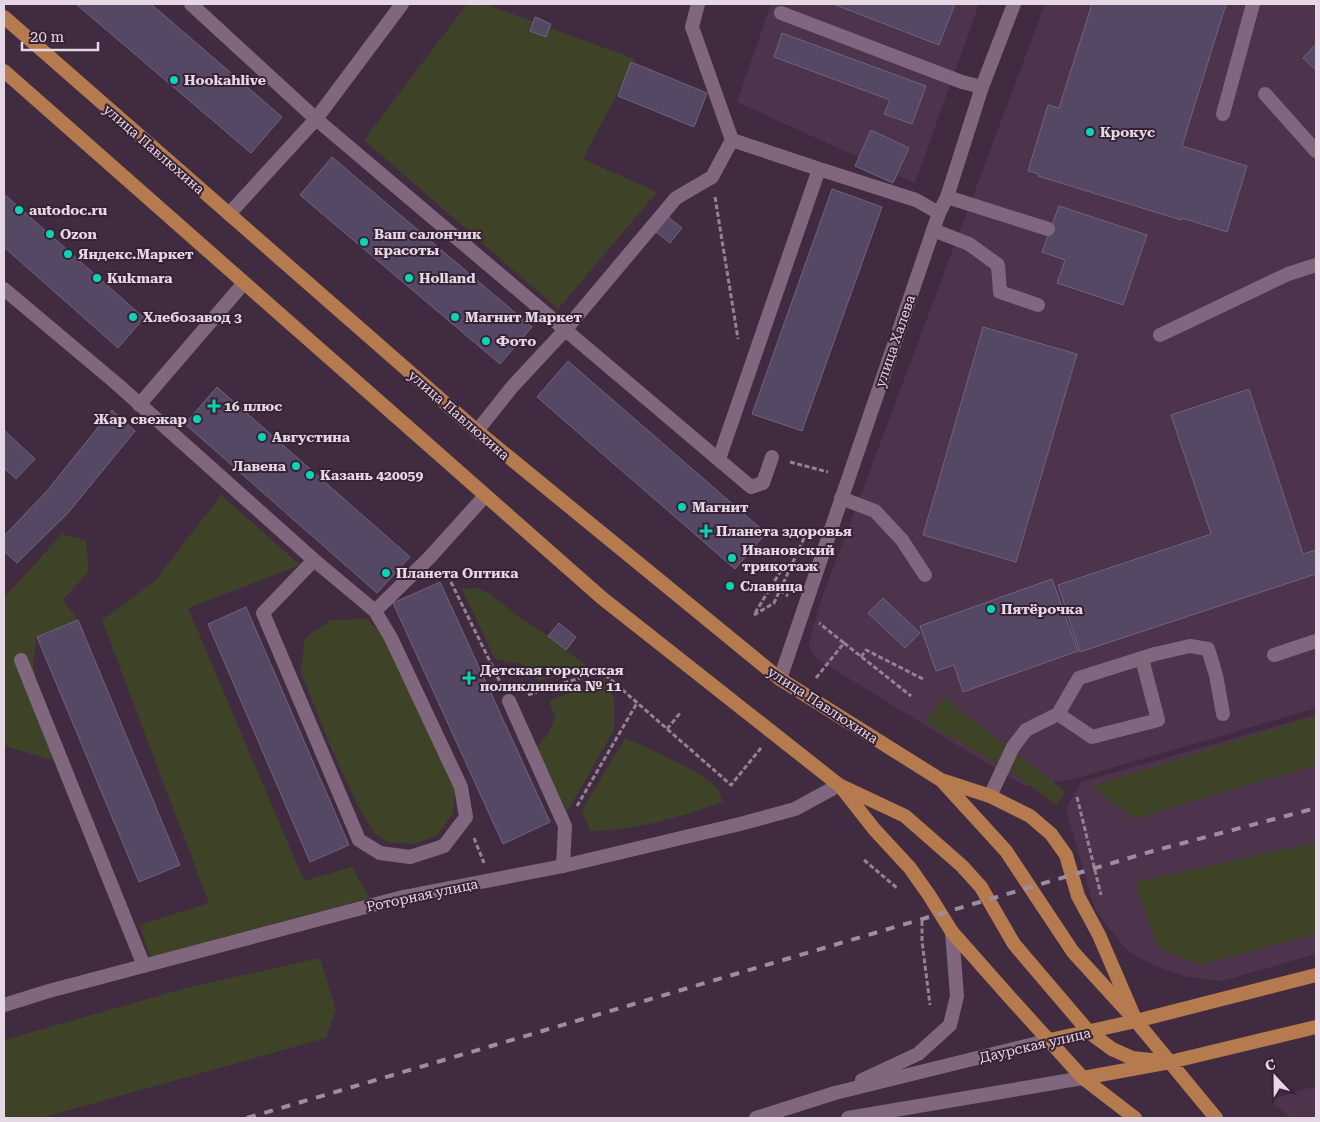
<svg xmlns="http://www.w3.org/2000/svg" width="1320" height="1122" viewBox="0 0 1320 1122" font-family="'Roboto Serif',serif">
  <rect width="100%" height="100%" fill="#412b40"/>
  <path fill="#4e334d" d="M771,4H979L915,183L737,102Z
    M1045,4H1316V708L1074,779L1024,786L814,657L809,644L822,598Z
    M1316,715V954L1222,981L1187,977L1151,964L1127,950L1095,910L1066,809L1081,782Z
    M1316,1086V1118H1291L1269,1100Z"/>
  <path fill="#3e4328" d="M467,4H485L635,59L583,159L657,192L558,309L364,140Z
    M221,495L300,565L188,608L304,881L352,867L370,898L150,957L140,925L209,903L102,620L155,581Z
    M62,534L86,540L89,571L63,600L78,620L37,637L33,664L52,760L4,746V598Z
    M476,588L491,594L520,618L548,636L588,667L538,681L525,665L495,659L462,589Z
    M366,619L389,640L456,788L453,814L436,836L414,844L387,842L374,833L358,806L333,752L301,673L305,638L331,620Z
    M604,679L614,697V730L567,812L537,747L549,733L555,717L549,701Z
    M943,696L1066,792L1056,805L1015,774L925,722Z
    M1316,716V765L1134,819L1091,786Z
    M625,738C647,748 706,772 719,791C721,794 722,799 723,802C676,818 639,830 590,831L582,810Z
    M1316,842V934L1200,965L1157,947L1135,882Z
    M320,958L336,1010L326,1038L41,1118H4V1040L186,988Z"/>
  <path fill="#554864" stroke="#706380" d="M76,4H151L282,117L251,153Z
    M833,4H955L939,45Z
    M1092,4H1226L1182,146L1247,166L1227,232L1182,218L1181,220L1038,176L1039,174L1028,171L1048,105L1059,108Z
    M535,17L551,24L546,37L530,31Z
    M782,33L926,86L912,124L884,114L890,100L774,57Z
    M1316,44V70L1303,58Z
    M631,62L707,93L694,127L618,96Z
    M871,130L909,148L893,183L855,166Z
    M332,157L532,327L500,364L300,195Z
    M832,189L882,207L802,431L752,414Z
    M4,194L144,318L118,348L4,247Z
    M1059,206L1147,235L1123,305L1057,283L1065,260L1042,252Z
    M667,216L682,228L670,243L655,231Z
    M983,327L1077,354L1016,562L923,535Z
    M568,361L766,533L735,569L537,397Z
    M217,387L410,557L377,593L185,424Z
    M1249,389L1303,554L1316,550V574L1080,652L1058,585L1211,534L1171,415Z
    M112,410L135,431L68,513L17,563L4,551V536L46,492Z
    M4,430L35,459L16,479L4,468Z
    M1052,579L1078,651L963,692L954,665L936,671L920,626Z
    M440,582L550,822L503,844L393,603Z
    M883,598L920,633L905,648L868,613Z
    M246,607L349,845L310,862L208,624Z
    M78,620L180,865L139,882L37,637Z
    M559,623L576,637L566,650L548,636Z"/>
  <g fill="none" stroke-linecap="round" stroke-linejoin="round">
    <path stroke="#948293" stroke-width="3" stroke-dasharray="5 2.5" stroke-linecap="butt" d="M715,197L738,339
      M790,462L828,472
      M442,570L448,576L501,684
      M780,590L788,596
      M755,613L785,564L791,567
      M754,615L774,603L806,534
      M844,643L911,696
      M861,657L866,650L923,679
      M816,678L844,643L819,623
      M528,695L601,671L731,785L761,748
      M667,729L681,712
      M1077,797L1101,895
      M577,806L637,703
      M474,838L484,863
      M864,860L897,888
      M922,921V941L930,1005"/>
    <path stroke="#80677e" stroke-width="14" d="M191,4L316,119L751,487L763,483L772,457
      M698,4L692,27L732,140
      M781,13L962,82L982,87
      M1265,94L1316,151
      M1223,114L1253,4
      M947,197L1048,229
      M229,214L316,119L402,4
      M933,230L969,244L998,265L1000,292L1038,305
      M4,289L117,384L314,560L263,613L359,840L380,853L410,857L444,846L466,817L461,787L391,638L375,611L314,560
      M1160,335L1288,274L1316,265
      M139,405L244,283
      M477,431L512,387L566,329L676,198L712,177L732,140L819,169
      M719,459L819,169L916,200L939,213
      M841,498L875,511L902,540L925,575
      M375,611L429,558L485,496
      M1274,655L1316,641
      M21,660L144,966
      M509,701L565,826L563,866
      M1058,714L1092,737L1158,720L1142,659
      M990,796L1013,747L1026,730L1058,714L1079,678L1155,654L1190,646L1208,649L1216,675L1223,714"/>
    <path stroke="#80677e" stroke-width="14" d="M780,679L939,213L947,197L982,87L1014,4
      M4,1005L49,991L403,897L563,866L740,824L795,809L839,785"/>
    <path stroke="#80677e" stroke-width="14" d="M862,1080L918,1054L950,1025L957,996L952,932
      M756,1118L835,1093L1050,1040
      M848,1118L1083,1078"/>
    <path stroke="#b57b4f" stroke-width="14" d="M4,17L477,431L780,679L941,780L990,796L1030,816L1051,834L1066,855L1078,896L1099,935L1136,1021
      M4,71L602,598L839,785L905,816L962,866L981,887L1014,944L1089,1032L1112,1049L1132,1058L1170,1062
      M943,782L1006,851L1073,952L1136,1021L1216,1118
      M841,787L874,829L910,868L929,895L952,932L1014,1002L1083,1078L1135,1118
      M1050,1040L1136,1021L1316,975
      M1083,1078L1170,1062L1316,1027"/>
    <path stroke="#9e8d9d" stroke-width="4" stroke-dasharray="9 9" stroke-linecap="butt" d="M247,1118L1153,851L1316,808"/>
  </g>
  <g fill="#09d5b5" stroke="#372135" stroke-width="2">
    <circle cx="174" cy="80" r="5"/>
    <circle cx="1090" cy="132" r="5"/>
    <circle cx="19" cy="210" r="5"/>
    <circle cx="50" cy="234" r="5"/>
    <circle cx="364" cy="242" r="5"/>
    <circle cx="68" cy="254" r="5"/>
    <circle cx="97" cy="278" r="5"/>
    <circle cx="409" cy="278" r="5"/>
    <circle cx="133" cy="317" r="5"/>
    <circle cx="455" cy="317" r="5"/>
    <circle cx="486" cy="341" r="5"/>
    <path d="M211.5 398.5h5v5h5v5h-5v5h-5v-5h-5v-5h5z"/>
    <circle cx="197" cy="419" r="5"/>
    <circle cx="262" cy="437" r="5"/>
    <circle cx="296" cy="466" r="5"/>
    <circle cx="310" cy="475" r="5"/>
    <circle cx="682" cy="507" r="5"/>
    <path d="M703.5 523.5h5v5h5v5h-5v5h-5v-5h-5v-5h5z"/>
    <circle cx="732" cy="558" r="5"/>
    <circle cx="386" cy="573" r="5"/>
    <circle cx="730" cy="586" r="5"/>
    <circle cx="991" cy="609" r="5"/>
    <path d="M466.5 670.5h5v5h5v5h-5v5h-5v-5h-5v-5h5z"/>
  </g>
  <g text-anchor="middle" stroke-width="4" stroke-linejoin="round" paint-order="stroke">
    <g font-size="14" font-weight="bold" fill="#e5d7e4" stroke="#372135" text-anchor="start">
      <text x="184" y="85">Hookahlive</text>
      <text x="1100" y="137">Крокус</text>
      <text x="29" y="215">autodoc.ru</text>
      <text x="60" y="239">Ozon</text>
      <text x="374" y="239">Ваш салончик<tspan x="374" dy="16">красоты</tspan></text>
      <text x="78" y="259">Яндекс.Маркет</text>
      <text x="107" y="283">Kukmara</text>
      <text x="419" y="283">Holland</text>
      <text x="143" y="322">Хлебозавод 3</text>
      <text x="465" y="322">Магнит Маркет</text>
      <text x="496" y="346">Фото</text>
      <text x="224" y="411">16 плюс</text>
      <text x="187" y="424" text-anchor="end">Жар свежар</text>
      <text x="272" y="442">Августина</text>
      <text x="286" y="471" text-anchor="end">Лавена</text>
      <text x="320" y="480">Казань 420059</text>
      <text x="692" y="512">Магнит</text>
      <text x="716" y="536">Планета здоровья</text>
      <text x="742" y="555">Ивановский<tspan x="742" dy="16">трикотаж</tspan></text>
      <text x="396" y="578">Планета Оптика</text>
      <text x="740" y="591">Славица</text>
      <text x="1001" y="614">Пятёрочка</text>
      <text x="480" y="675">Детская городская<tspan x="480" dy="16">поликлиника № 11</tspan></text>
    </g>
    <g font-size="14" fill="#e5d7e4" stroke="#372135">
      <text transform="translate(154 149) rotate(41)" y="5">улица Павлюхина</text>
      <text transform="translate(895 341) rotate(-71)" y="5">улица Халева</text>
      <text transform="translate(459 415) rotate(41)" y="5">улица Павлюхина</text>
      <text transform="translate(823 705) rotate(33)" y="5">улица Павлюхина</text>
      <text transform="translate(422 895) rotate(-12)" y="5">Роторная улица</text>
      <text transform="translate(1035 1045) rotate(-13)" y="5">Даурская улица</text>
    </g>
  </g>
  <rect width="1320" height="1122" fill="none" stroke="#e5d7e4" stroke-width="10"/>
  <g transform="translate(1275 1077) rotate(338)" stroke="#372135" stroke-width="4" paint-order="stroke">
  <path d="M0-4L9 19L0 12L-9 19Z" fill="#e5d7e4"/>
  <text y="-8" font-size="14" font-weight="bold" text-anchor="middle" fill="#e5d7e4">С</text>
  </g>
  <path d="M22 42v8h76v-8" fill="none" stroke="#e5d7e4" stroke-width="2.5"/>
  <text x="30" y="42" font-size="15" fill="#e5d7e4" stroke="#372135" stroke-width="4" paint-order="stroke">20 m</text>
</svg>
